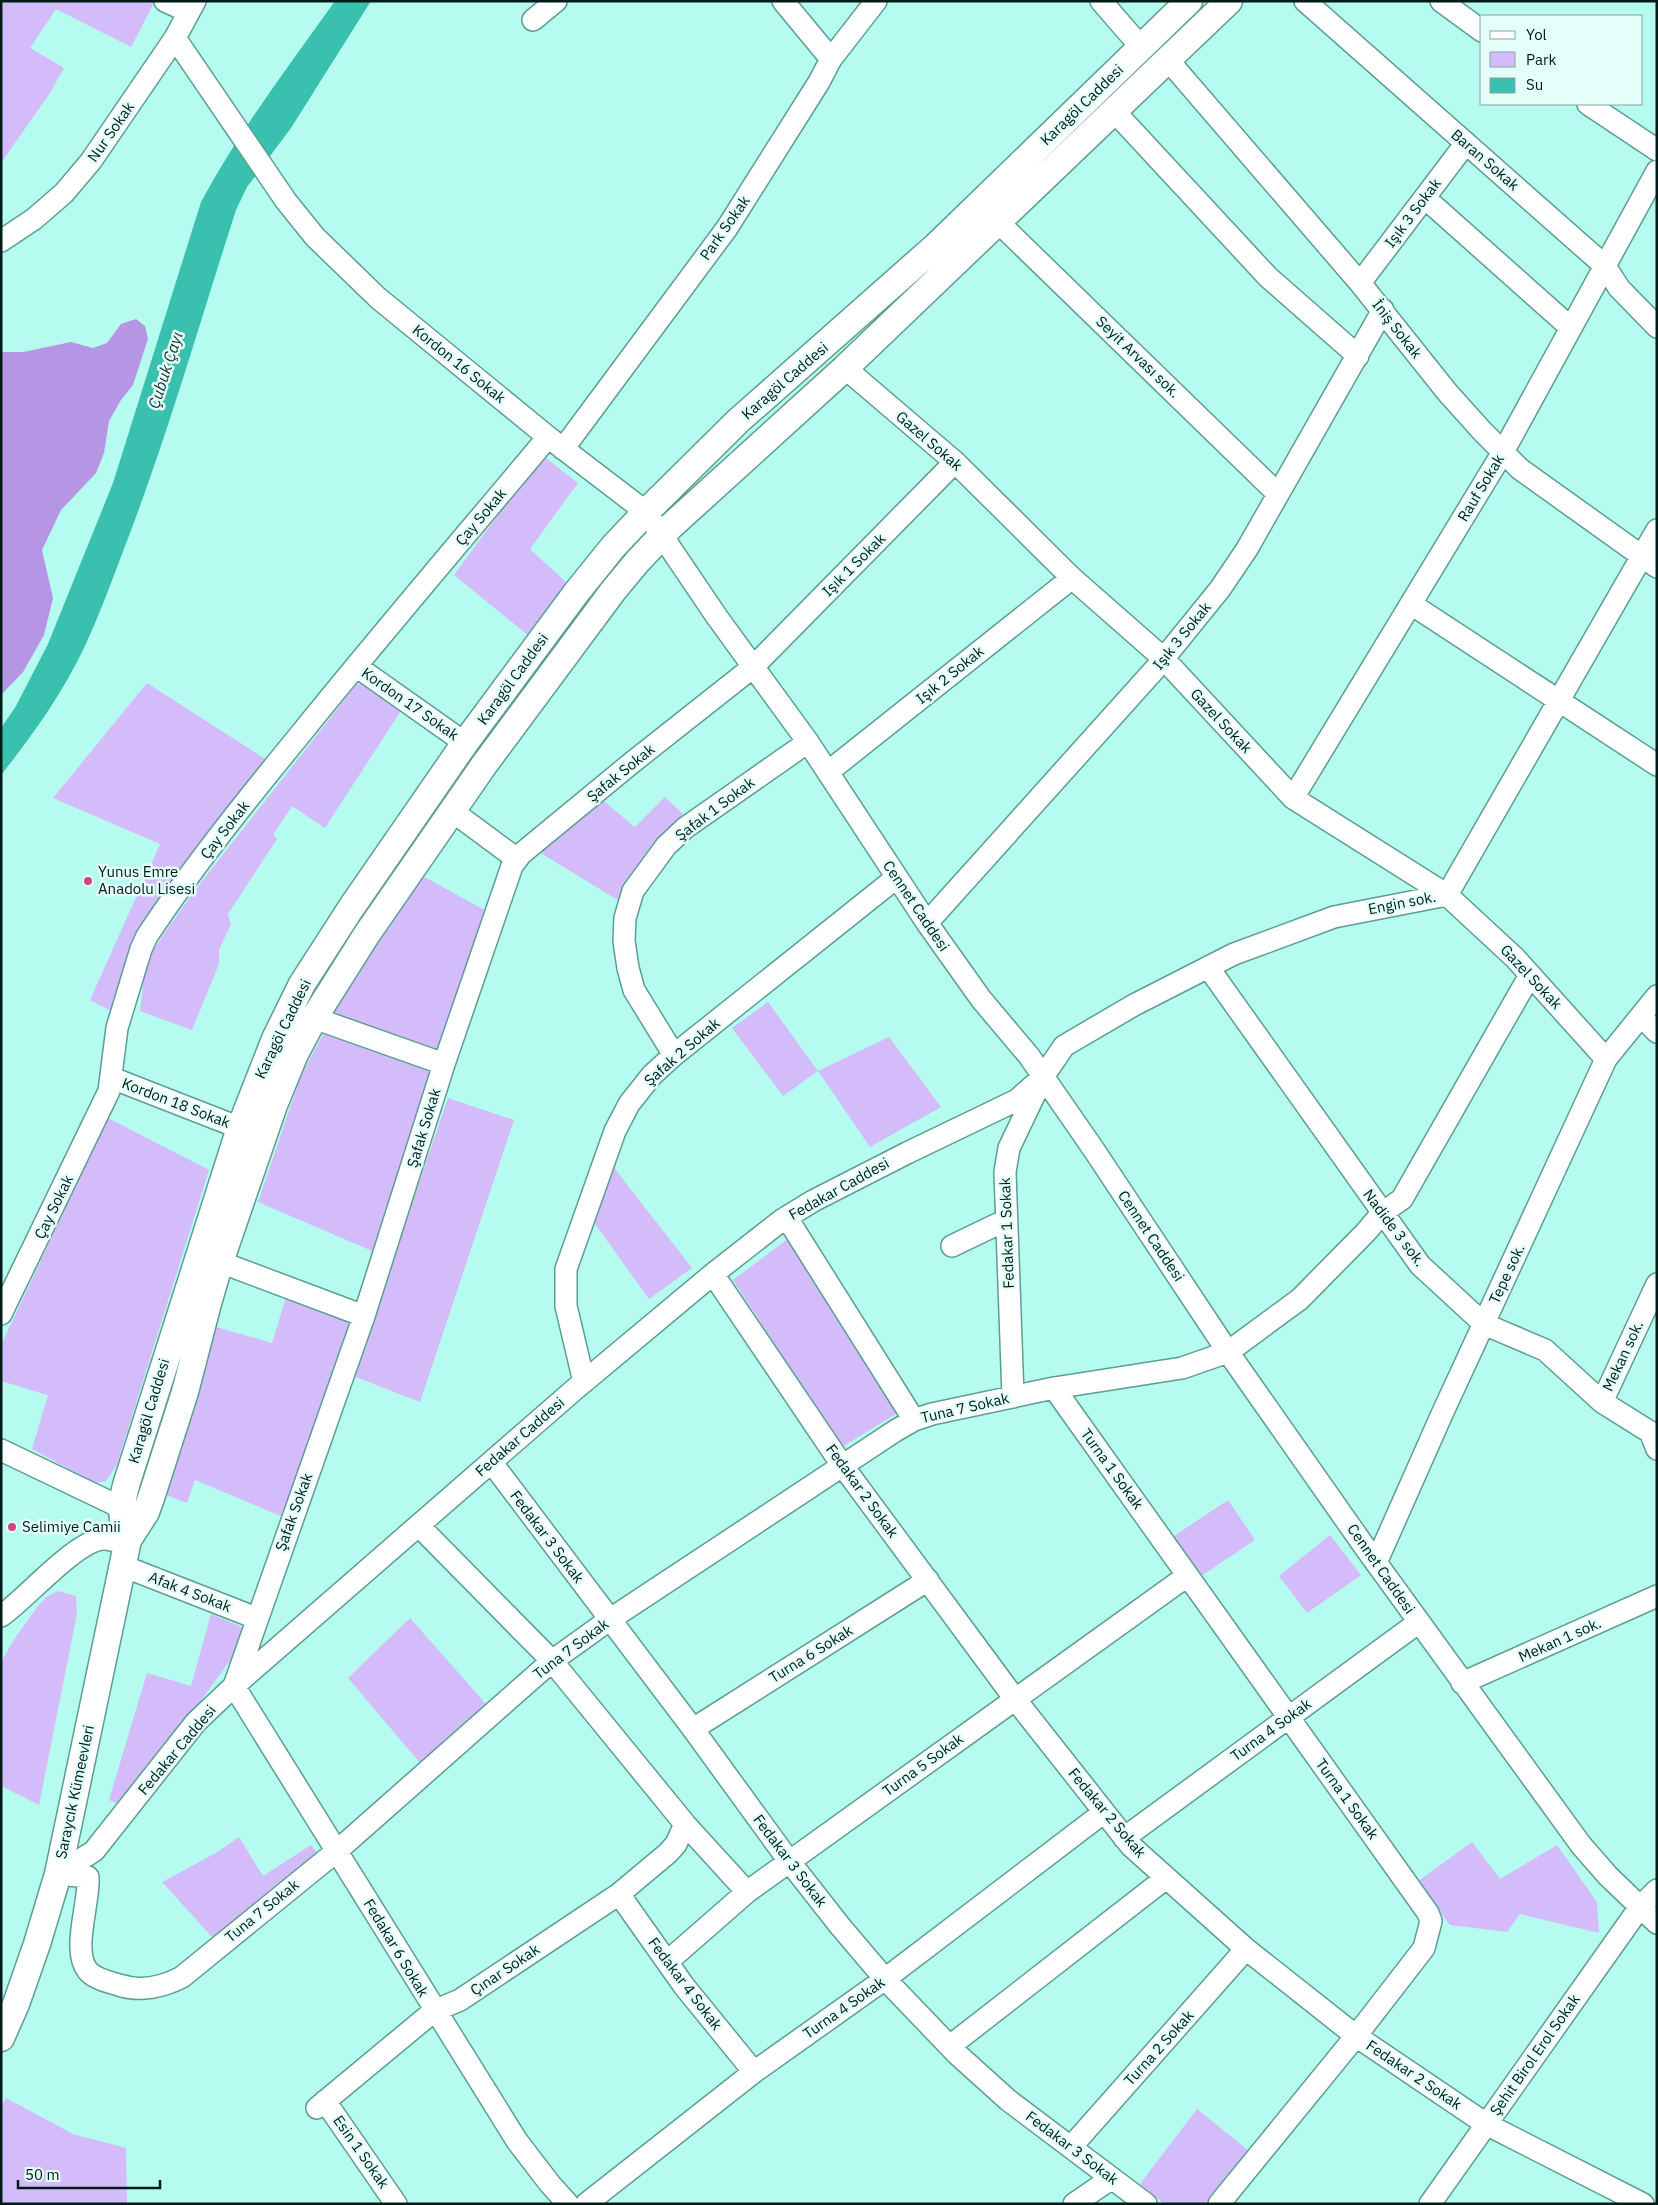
<svg xmlns="http://www.w3.org/2000/svg" width="1658" height="2205" viewBox="0 0 1658 2205" font-family="'IBM Plex Sans',sans-serif">
  <rect width="100%" height="100%" fill="#b6fbef"/>
  <path fill="#d4bcfb" d="M1,1H155L131,47L56,9L30,48L64,68L50,93L1,163Z
    M542,455L578,483L530,549L568,584L529,636L454,575Z
    M147,683L267,760L142,924L131,946L111,1011L90,1000L160,844L53,798Z
    M357,684H363L400,712L325,828L292,806L273,835L277,839L228,914L231,924L219,950V964L192,1030L140,1011L144,975L151,954L163,935L192,894Z
    M665,797L683,814L636,868L621,902L539,852L600,798L635,827Z
    M421,875L488,912L438,1054L326,1015Z
    M768,1002L818,1071L889,1037L941,1107L870,1147L818,1071L783,1096L732,1028Z
    M325,1031L437,1068L379,1254L258,1202L301,1075Z
    M448,1098L514,1120L420,1402L353,1376Z
    M108,1118L209,1170L117,1464L106,1481L95,1483L32,1449L48,1395L1,1381V1345Z
    M611,1164L692,1268L649,1299L590,1217Z
    M789,1238L901,1411L842,1447L733,1280Z
    M286,1297L355,1322L281,1516L195,1480L187,1503L163,1494L216,1327L272,1343Z
    M1228,1500L1255,1540L1198,1578L1171,1538Z
    M1330,1535L1361,1575L1307,1613L1279,1576Z
    M58,1591L76,1596L77,1614L39,1805L1,1786V1662L15,1638L37,1607L46,1597Z
    M211,1614L244,1628L237,1651L124,1806L109,1800L147,1673L191,1686Z
    M410,1618L486,1704L420,1763L348,1678Z
    M239,1837L263,1876L311,1845L319,1855L213,1938L162,1882L216,1853Z
    M1472,1842L1500,1879L1557,1845L1597,1902L1599,1933L1520,1914L1507,1932L1450,1925L1417,1882Z
    M6,2098L73,2134L126,2148L127,2204H1V2107Z
    M1197,2109L1248,2150L1205,2204H1164L1140,2184Z"/>
  <path fill="#b595e4" d="M136,319L145,326L148,339L133,385L121,400L109,421L104,453L96,473L61,510L42,550L53,598L44,635L23,672L1,695V352H23L71,342L93,348L107,343L121,324Z"/>
  <path fill="#39c0ae" d="M335,1H371L291,128L247,187L236,210C199,325 166,441 122,554C110,586 98,618 84,648C62,694 32,736 1,775V728L16,706L48,644L113,483L201,202C239,131 288,67 335,1Z"/>
  <g fill="none" stroke-linecap="round" stroke-linejoin="round">
    <defs>
      <path id="minor" d="M165,1L189,12
        M783,1L831,59
        M1101,1L1141,47
        M1305,1L1605,266L1619,288L1657,327
        M1441,1L1482,31
        M533,20L556,1
        M175,38L286,201L315,237L378,298L548,437L646,512L717,617L808,742L927,923L981,999L1029,1056L1094,1150L1228,1352L1364,1546L1581,1845L1608,1876L1657,1923
        M1168,60L1360,283L1447,392L1482,431L1520,469L1657,567
        M1588,104L1657,150
        M1114,111L1268,277L1358,356
        M1425,198L1571,328
        M998,222L1277,493
        M1,241L34,219L64,193L91,161L175,38L195,1
        M1360,283L1466,143
        M845,368L955,462L1072,578L1163,658L1293,798L1447,895L1515,958L1606,1059
        M563,449L727,228L819,82L831,59L876,1
        M1411,604L1657,765
        M356,666L465,743
        M828,772L1072,578
        M1293,798L1503,452L1657,171
        M452,811L517,859
        M927,923L1156,668L1220,589L1247,549L1383,310
        M1208,967L1420,1265L1484,1324L1545,1350L1602,1402L1650,1432L1657,1449
        M1641,1016L1657,1032
        M314,1018L444,1064
        M674,1055L634,990L628,968L624,941L625,918L633,891L666,846L685,828L808,742
        M112,1078L240,1128
        M787,1218L914,1420
        M952,1246L1006,1220
        M220,1262L364,1316
        M713,1274L842,1465L1015,1699L1131,1846L1246,1949L1356,2036L1486,2124L1643,2204
        M1,1314L109,1091L117,1028L141,949L147,936C194,865 249,797 303,731C383,632 466,535 548,437
        M584,1382L566,1306V1269L615,1131L629,1104L652,1075L674,1055L896,878
        M1054,1388L1428,1913L1431,1921L1424,1948L1356,2036L1219,2204
        M1013,1397L1005,1172L1009,1148L1043,1077L1064,1046L1134,1005L1234,954L1334,917L1447,895L1657,530
        M1602,1402L1657,1284
        M1,1450L122,1508
        M492,1463L693,1729L789,1861L840,1926L885,1979L957,2054L1008,2100L1146,2204
        M419,1526L552,1661L685,1824L747,1892
        M1376,1563L1442,1414L1606,1059L1657,996
        M123,1566L256,1618
        M1,1616C25,1600 77,1539 104,1539C111,1539 120,1542 127,1544
        M1462,1683L1657,1596
        M693,1729L928,1580
        M1124,1838L1419,1622
        M58,1874L88,1877C90,1902 71,1951 88,1971C95,1979 109,1982 119,1985C140,1992 163,1987 182,1977L338,1850L552,1661L609,1620L895,1431L914,1420L932,1414L1054,1388L1182,1368L1228,1352L1300,1299L1366,1232L1382,1213L1402,1199L1530,975
        M58,1874L94,1851L196,1722L234,1686L574,1390L713,1274L782,1220L813,1201L907,1153L1017,1100L1043,1077
        M619,1894L684,1986L754,2072
        M667,1962L747,1892L1187,1576
        M950,2046L1166,1878
        M325,2101L396,2204
        M317,2108L434,2011L460,2000L619,1894L668,1853L676,1844L685,1824
        M1071,2147L1246,1949
        M568,2204L550,2184L517,2141L234,1686L364,1316L444,1064L512,866L521,854L634,761L753,667L955,462
        M586,2204L754,2072L885,1979L1103,1813
        M1074,2204L1112,2178
        M1430,2204L1640,1907L1657,1890"/>
      <path id="major" d="M128,1540C121,1517 120,1506 127,1482L240,1128L275,1039L302,984L351,908L465,743L576,593L613,547L646,512L738,421L936,246L1189,1
        M1,2038L16,2004L37,1944L58,1874L128,1540L146,1512L151,1498L185,1392L207,1307L220,1262L274,1105L294,1056L314,1018L367,934L484,765L613,591L637,562L670,527L845,368L1229,1"/>
    </defs>
    <use href="#minor" stroke="#5b9e93" stroke-width="24"/>
    <use href="#major" stroke="#5b9e93" stroke-width="29"/>
    <use href="#minor" stroke="#fff" stroke-width="21"/>
    <use href="#major" stroke="#fff" stroke-width="26"/>
  </g>
  <g fill="#d14577" stroke="#e4fffa" stroke-width="2">
    <circle cx="88" cy="881" r="5"/>
    <circle cx="12" cy="1527" r="5"/>
  </g>
  <g text-anchor="middle" stroke-width="5" stroke-linejoin="round" paint-order="stroke">
    <g font-size="15" fill="#011c18" stroke="#e4fffa">
      <text transform="translate(1082 105) rotate(-44)" y="5">Karagöl Caddesi</text>
      <text transform="translate(111 132) rotate(-55)" y="5">Nur Sokak</text>
      <text transform="translate(1485 160) rotate(41)" y="5">Baran Sokak</text>
      <text transform="translate(1413 213) rotate(-53)" y="5">Işık 3 Sokak</text>
      <text transform="translate(725 228) rotate(-55)" y="5">Park Sokak</text>
      <text transform="translate(1397 329) rotate(52)" y="5">İniş Sokak</text>
      <text transform="translate(1138 357) rotate(44)" y="5">Seyit Arvası sok.</text>
      <text transform="translate(459 364) rotate(39)" y="5">Kordon 16 Sokak</text>
      <text transform="translate(785 381) rotate(-41)" y="5">Karagöl Caddesi</text>
      <text transform="translate(929 441) rotate(41)" y="5">Gazel Sokak</text>
      <text transform="translate(1481 488) rotate(-59)" y="5">Rauf Sokak</text>
      <text transform="translate(481 517) rotate(-50)" y="5">Çay Sokak</text>
      <text transform="translate(854 565) rotate(-45)" y="5">Işık 1 Sokak</text>
      <text transform="translate(1182 636) rotate(-51)" y="5">Işık 3 Sokak</text>
      <text transform="translate(950 675) rotate(-39)" y="5">Işık 2 Sokak</text>
      <text transform="translate(513 679) rotate(-54)" y="5">Karagöl Caddesi</text>
      <text transform="translate(410 704) rotate(35)" y="5">Kordon 17 Sokak</text>
      <text transform="translate(1221 721) rotate(47)" y="5">Gazel Sokak</text>
      <text transform="translate(621 773) rotate(-39)" y="5">Şafak Sokak</text>
      <text transform="translate(715 809) rotate(-37)" y="5">Şafak 1 Sokak</text>
      <text transform="translate(225 830) rotate(-52)" y="5">Çay Sokak</text>
      <text transform="translate(1402 903) rotate(-11)" y="5">Engin sok.</text>
      <text transform="translate(916 906) rotate(56)" y="5">Cennet Caddesi</text>
      <text transform="translate(1531 977) rotate(47)" y="5">Gazel Sokak</text>
      <text transform="translate(283 1029) rotate(-64)" y="5">Karagöl Caddesi</text>
      <text transform="translate(682 1052) rotate(-41)" y="5">Şafak 2 Sokak</text>
      <text transform="translate(176 1103) rotate(21)" y="5">Kordon 18 Sokak</text>
      <text transform="translate(424 1128) rotate(-73)" y="5">Şafak Sokak</text>
      <text transform="translate(839 1189) rotate(-29)" y="5">Fedakar Caddesi</text>
      <text transform="translate(54 1207) rotate(-64)" y="5">Çay Sokak</text>
      <text transform="translate(1394 1228) rotate(53)" y="5">Nadide 3 sok.</text>
      <text transform="translate(1007 1233) rotate(-92)" y="5">Fedakar 1 Sokak</text>
      <text transform="translate(1151 1236) rotate(56)" y="5">Cennet Caddesi</text>
      <text transform="translate(1507 1274) rotate(-65)" y="5">Tepe sok.</text>
      <text transform="translate(1623 1356) rotate(-65)" y="5">Mekan sok.</text>
      <text transform="translate(965 1408) rotate(-13)" y="5">Tuna 7 Sokak</text>
      <text transform="translate(149 1411) rotate(-73)" y="5">Karagöl Caddesi</text>
      <text transform="translate(520 1437) rotate(-41)" y="5">Fedakar Caddesi</text>
      <text transform="translate(1112 1469) rotate(54)" y="5">Turna 1 Sokak</text>
      <text transform="translate(862 1491) rotate(54)" y="5">Fedakar 2 Sokak</text>
      <text transform="translate(294 1512) rotate(-70)" y="5">Şafak Sokak</text>
      <text transform="translate(547 1537) rotate(53)" y="5">Fedakar 3 Sokak</text>
      <text transform="translate(1381 1569) rotate(55)" y="5">Cennet Caddesi</text>
      <text transform="translate(190 1592) rotate(21)" y="5">Afak 4 Sokak</text>
      <text transform="translate(1560 1640) rotate(-24)" y="5">Mekan 1 sok.</text>
      <text transform="translate(571 1649) rotate(-37)" y="5">Tuna 7 Sokak</text>
      <text transform="translate(811 1654) rotate(-32)" y="5">Turna 6 Sokak</text>
      <text transform="translate(1271 1730) rotate(-36)" y="5">Turna 4 Sokak</text>
      <text transform="translate(177 1750) rotate(-50)" y="5">Fedakar Caddesi</text>
      <text transform="translate(923 1765) rotate(-36)" y="5">Turna 5 Sokak</text>
      <text transform="translate(75 1792) rotate(-78)" y="5">Saraycık Kümeevleri</text>
      <text transform="translate(1347 1799) rotate(54)" y="5">Turna 1 Sokak</text>
      <text transform="translate(1107 1813) rotate(50)" y="5">Fedakar 2 Sokak</text>
      <text transform="translate(790 1861) rotate(53)" y="5">Fedakar 3 Sokak</text>
      <text transform="translate(262 1911) rotate(-39)" y="5">Tuna 7 Sokak</text>
      <text transform="translate(396 1948) rotate(59)" y="5">Fedakar 6 Sokak</text>
      <text transform="translate(505 1970) rotate(-34)" y="5">Çınar Sokak</text>
      <text transform="translate(685 1984) rotate(53)" y="5">Fedakar 4 Sokak</text>
      <text transform="translate(844 2008) rotate(-35)" y="5">Turna 4 Sokak</text>
      <text transform="translate(1159 2048) rotate(-48)" y="5">Turna 2 Sokak</text>
      <text transform="translate(1535 2055) rotate(-55)" y="5">Şehit Birol Erol Sokak</text>
      <text transform="translate(1414 2075) rotate(34)" y="5">Fedakar 2 Sokak</text>
      <text transform="translate(1072 2148) rotate(37)" y="5">Fedakar 3 Sokak</text>
      <text transform="translate(361 2152) rotate(55)" y="5">Esin 1 Sokak</text>
    </g>
    <g font-size="15" fill="#011c18" stroke="#e4fffa" text-anchor="start">
      <text x="98" y="877">Yunus Emre<tspan x="98" dy="17">Anadolu Lisesi</tspan></text>
      <text x="22" y="1532">Selimiye Camii</text>
    </g>
    <g font-size="16" font-style="italic" fill="#182e2a" stroke="#e4fffa">
      <text transform="translate(165 370) rotate(-72)" y="6">Çubuk Çayı</text>
    </g>
  </g>
  <rect width="1658" height="2205" fill="none" stroke="#011c18" stroke-width="5"/>
  <rect x="1480" y="15" width="162" height="90" fill="#e4fffa" stroke="#89a4a0"/>
  <rect x="1490" y="31" width="25" height="8" fill="#ffffff" stroke="#89a4a0"/>
  <text x="1526" y="40" font-size="15" fill="#011c18">Yol</text>
  <rect x="1490" y="52" width="25" height="15" fill="#d4bcfb" stroke="#89a4a0"/>
  <text x="1526" y="65" font-size="15" fill="#011c18">Park</text>
  <rect x="1490" y="78" width="25" height="15" fill="#39c0ae" stroke="#89a4a0"/>
  <text x="1526" y="90" font-size="15" fill="#011c18">Su</text>
  <path d="M18 2180v8h142v-8" fill="none" stroke="#011c18" stroke-width="2.5"/>
  <text x="25" y="2180" font-size="15" fill="#011c18" stroke="#e4fffa" stroke-width="4" paint-order="stroke">50 m</text>
</svg>
